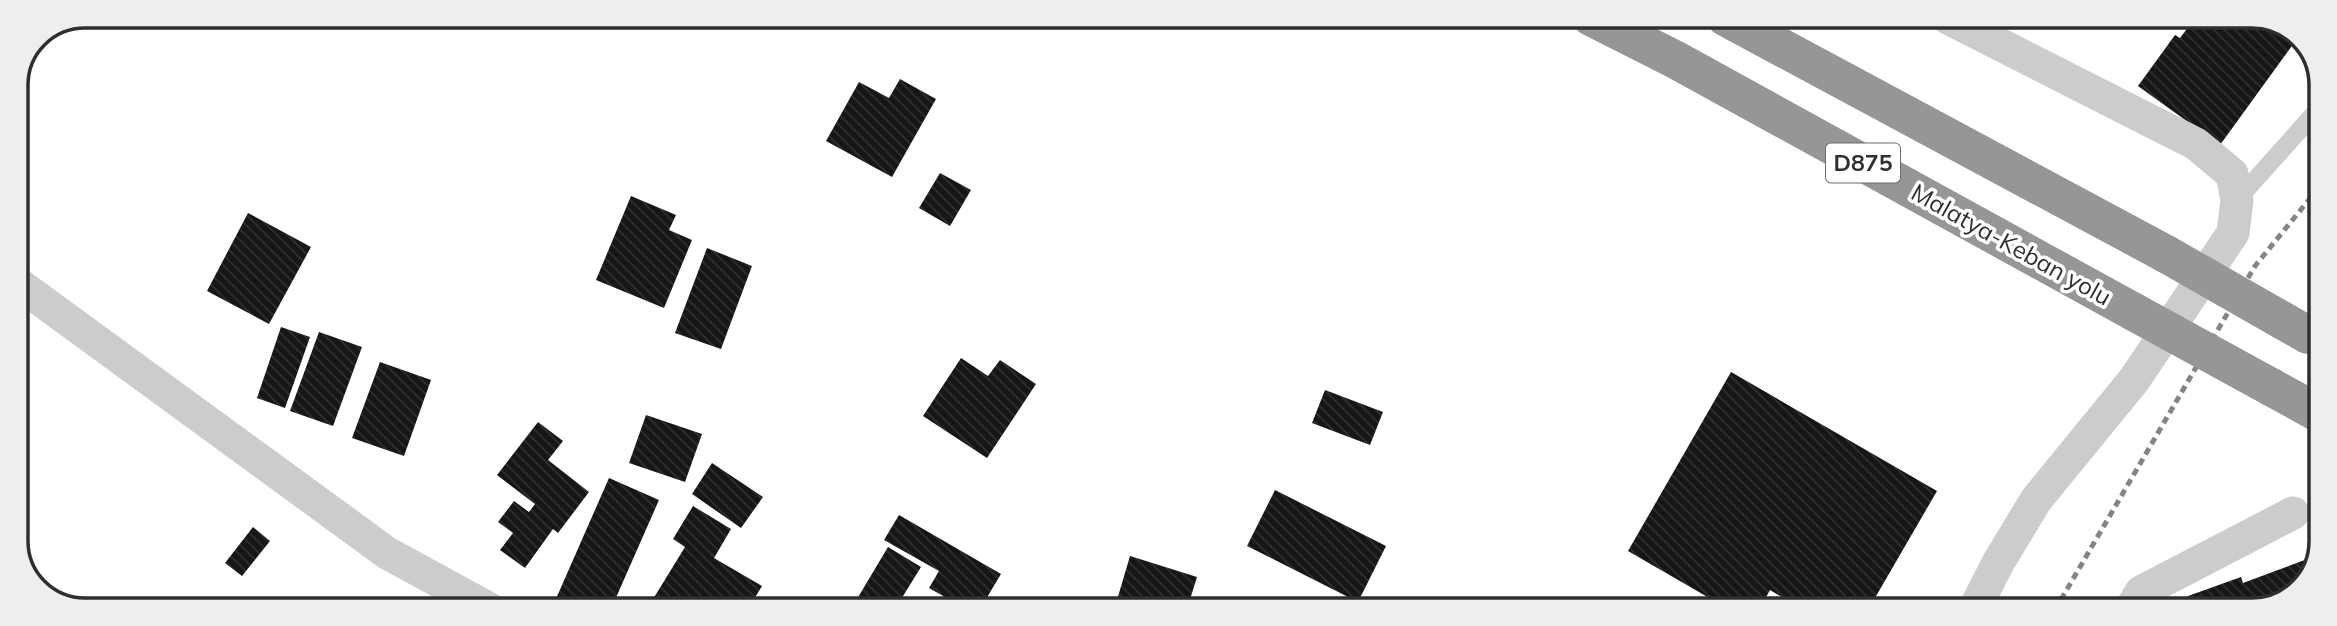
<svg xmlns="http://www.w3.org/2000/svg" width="2337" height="626" viewBox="0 0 2337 626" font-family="Mulish,sans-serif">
  <defs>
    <pattern id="building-back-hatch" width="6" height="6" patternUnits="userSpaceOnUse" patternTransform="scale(1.75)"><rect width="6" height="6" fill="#161616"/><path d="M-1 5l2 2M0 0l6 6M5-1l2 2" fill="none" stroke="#303030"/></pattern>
  </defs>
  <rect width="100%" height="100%" fill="#fff"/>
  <path fill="url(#building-back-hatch)" d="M2195,18H2270L2299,36L2220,145L2138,86L2175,35L2180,38Z
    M900,79L936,99L892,177L826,141L859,82L889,98Z
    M940,173L971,190L950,226L919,208Z
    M631,196L676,215L669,230L692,240L664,308L596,280Z
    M248,213L311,247L269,324L207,291Z
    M707,248L752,266L721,349L675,333Z
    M281,327L310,337L285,408L257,398Z
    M319,332L362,347L333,426L290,411Z
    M961,358L988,376L1000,360L1036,384L987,458L923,416Z
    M380,362L431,380L404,456L352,438Z
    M1731,372L1937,491L1868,610H1804L1770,590L1759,610H1730L1628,551Z
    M1325,390L1383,412L1370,445L1312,423Z
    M646,415L702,434L685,482L629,463Z
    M538,422L563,441L548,460L589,492L558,533L553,529L525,568L500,550L513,533L498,522L514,501L529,512L535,504L497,475Z
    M712,463L763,497L741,528L692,494Z
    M609,478L659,500L611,609H571L555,601Z
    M1275,490L1386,546L1358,602L1247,546Z
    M693,506L731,529L714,558L762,586L748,609H659L650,604L685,547L673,539Z
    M899,515L1001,574L980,609H966L929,588L939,571L884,540Z
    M253,527L270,541L242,576L225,563Z
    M888,547L921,567L895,609H851Z
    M2318,555L2319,559L2294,596L2252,610H2193L2188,596L2241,577L2243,583Z
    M1130,556L1197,577L1187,609H1148L1117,600Z
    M1590,598L1610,610H1584Z"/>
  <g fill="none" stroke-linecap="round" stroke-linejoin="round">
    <path stroke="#ccc" stroke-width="18" d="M2237,200L2321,106"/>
    <path stroke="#ccc" stroke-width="33" d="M1948,18L2196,144L2232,174L2237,200L2233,233L2134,380L2036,500L1998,563L1974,610
      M16,282L387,553L488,608
      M2130,610L2141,592L2293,513"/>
    <path stroke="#969696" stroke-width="38" d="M1591,17L1676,60L2134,312
      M1725,17L2166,254
      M2271,387L2320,414"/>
    <path stroke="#848484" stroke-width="5" stroke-dasharray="7 5" stroke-linecap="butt" d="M2055,610L2255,266L2321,185"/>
    <path stroke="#969696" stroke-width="38" d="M2166,254L2308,335
      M2134,312L2271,387"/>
  </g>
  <g text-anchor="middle" stroke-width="7" stroke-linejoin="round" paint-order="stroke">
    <rect fill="#fff" stroke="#6d6d6d" stroke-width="2" x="1826" y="143.5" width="74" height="39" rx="5"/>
    <g font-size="23" font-weight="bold" fill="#2f2f2f">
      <text x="1863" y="171">D875</text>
    </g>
    <g font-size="24" fill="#2f2f2f" stroke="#fff">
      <text transform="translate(2011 245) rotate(29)" y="8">Malatya-Keban yolu</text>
    </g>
  </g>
  <path d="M0 0H2337V626H0ZM85 28H2252A57 57 0 0 1 2309 85V541A57 57 0 0 1 2252 598H85A57 57 0 0 1 28 541V85A57 57 0 0 1 85 28Z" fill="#eee" fill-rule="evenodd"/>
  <path fill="none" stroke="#2f2f2f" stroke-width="3.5" d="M85 28H2252A57 57 0 0 1 2309 85V541A57 57 0 0 1 2252 598H85A57 57 0 0 1 28 541V85A57 57 0 0 1 85 28Z"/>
</svg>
